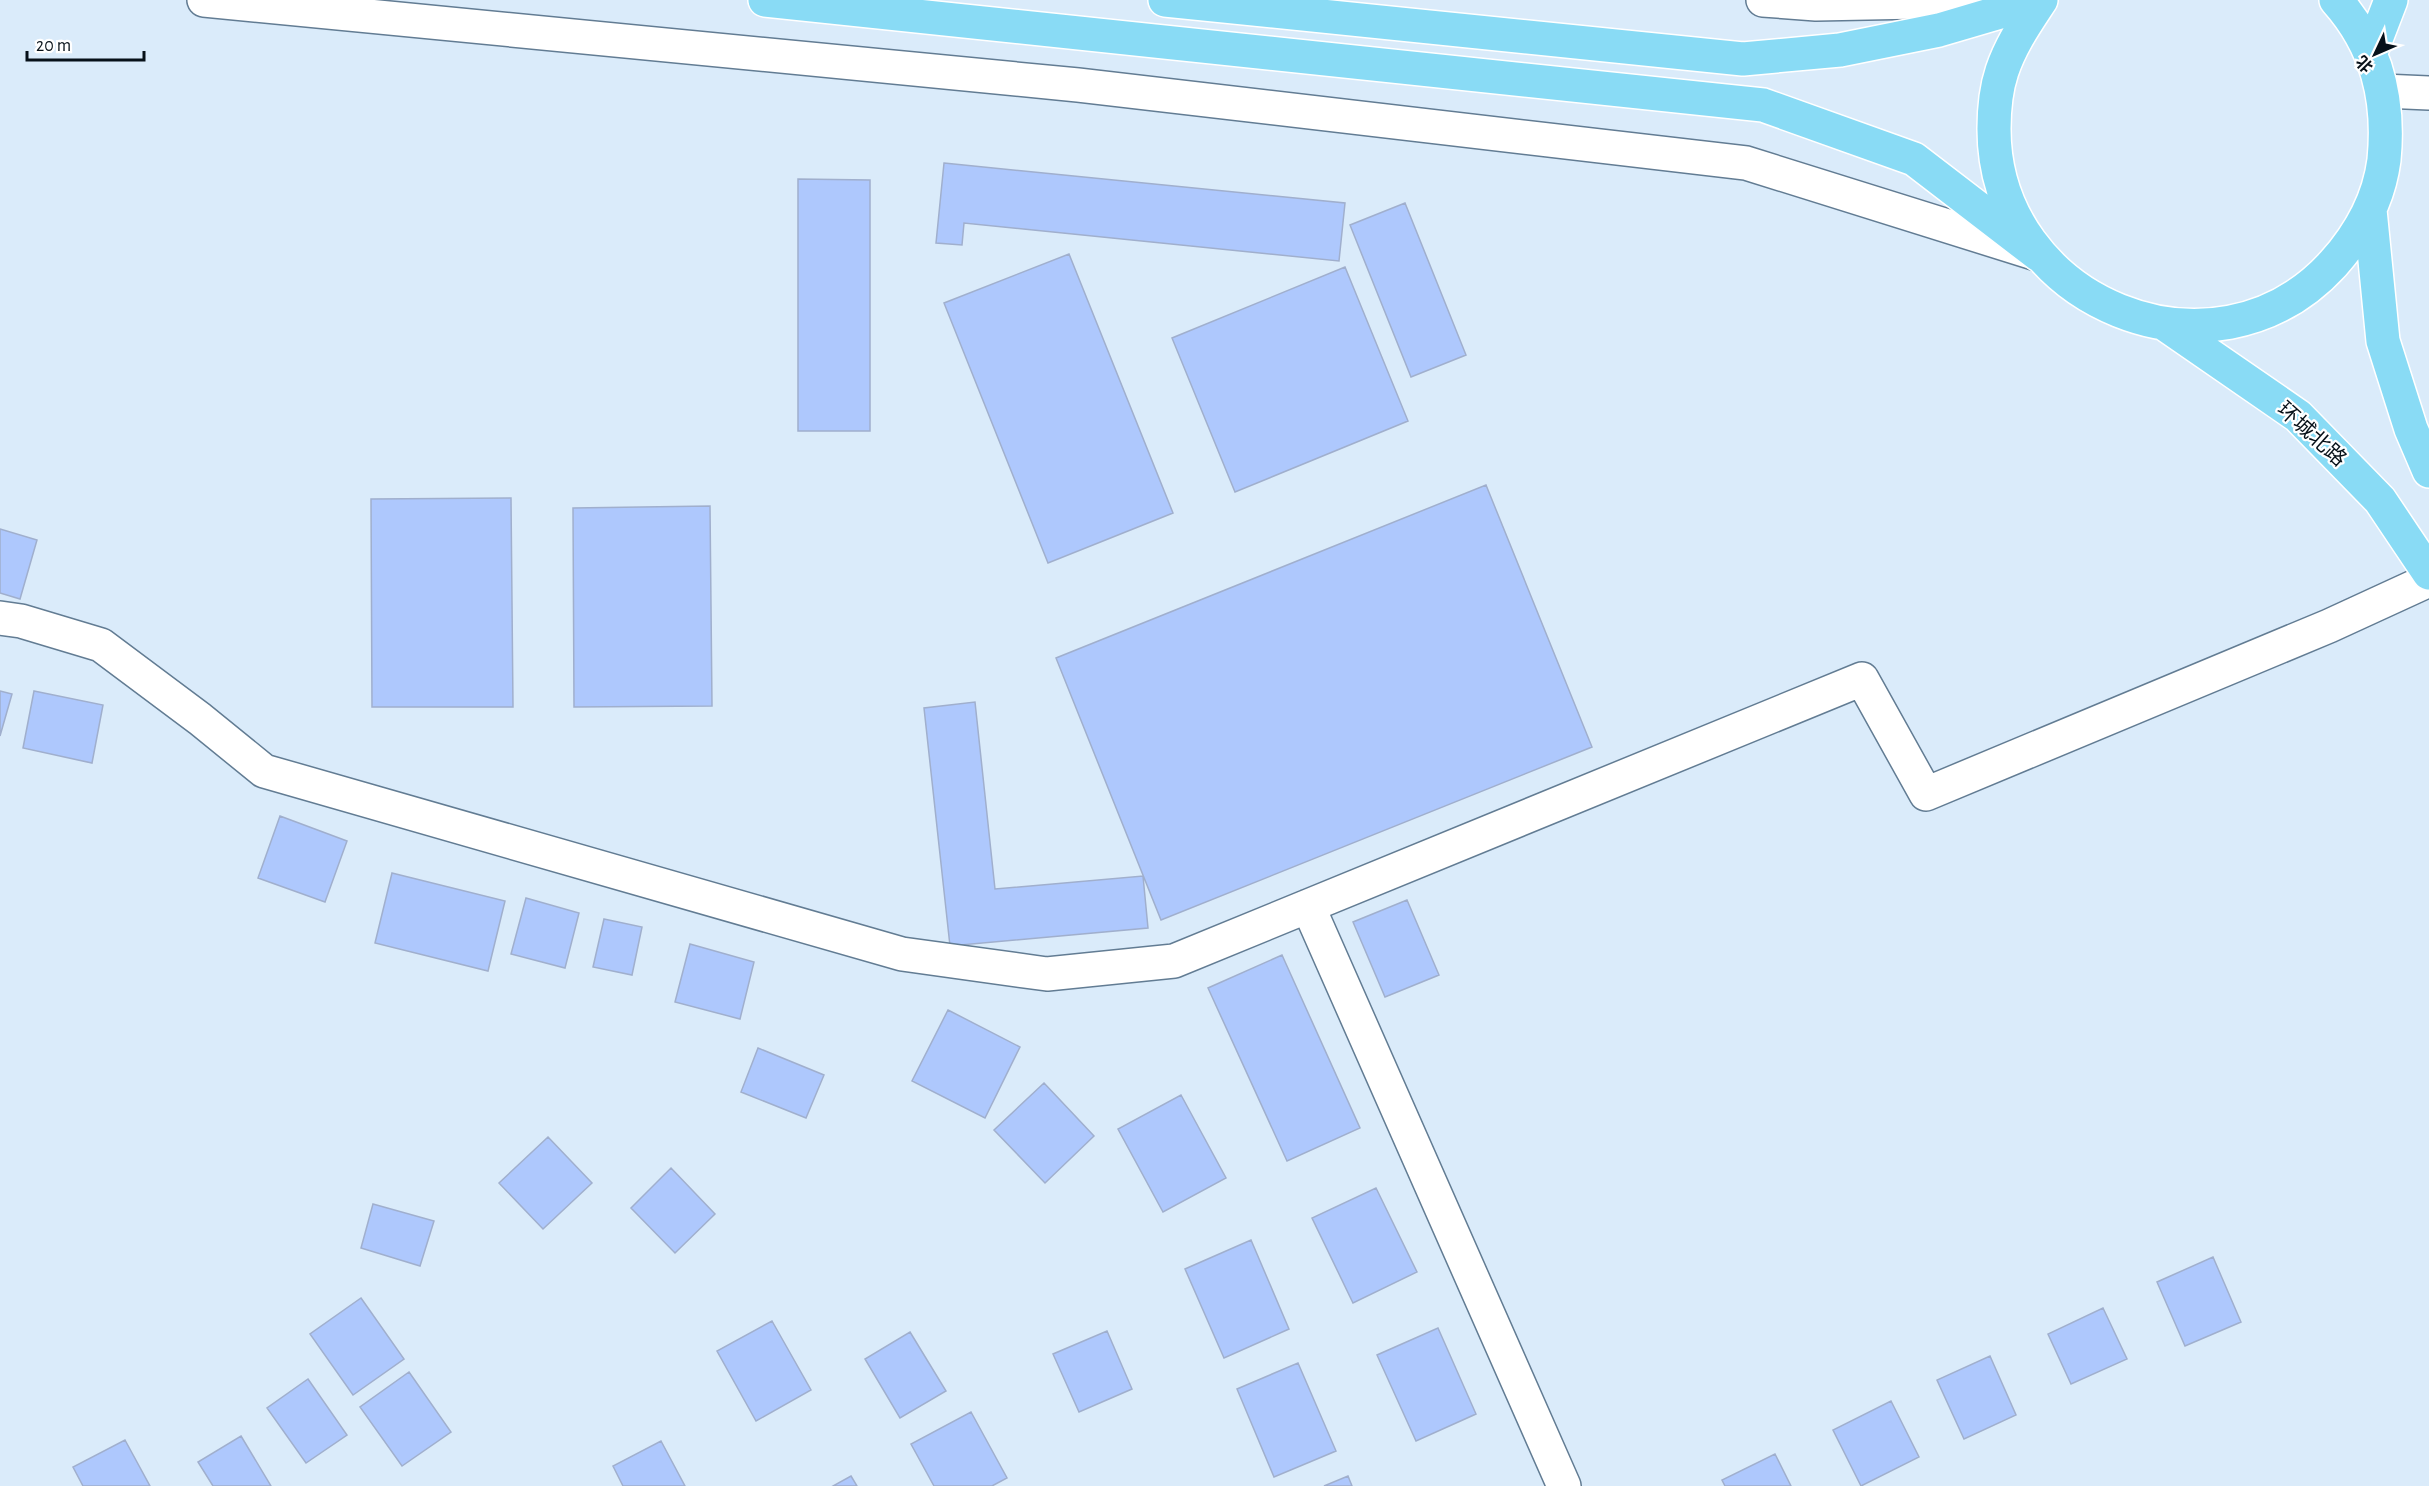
<svg xmlns="http://www.w3.org/2000/svg" width="2429" height="1486" viewBox="0 0 2429 1486" font-family="'Alegreya Sans','Noto Sans SC',sans-serif">
  <rect width="100%" height="100%" fill="#daebfa"/>
  <path fill="#aec8fd" stroke="#a0afcd" stroke-width="1.5" d="M944,163L1345,203L1339,261L964,223L962,245L936,243Z
    M798,179L870,180V431H798Z
    M1405,203L1466,355L1411,377L1350,225Z
    M1069,254L1173,513L1048,563L944,303Z
    M1345,267L1408,421L1235,492L1172,338Z
    M1486,485L1592,747L1161,920L1056,658Z
    M511,498L513,707H372L371,499Z
    M710,506L712,706L574,707L573,508Z
    M0,529L37,540L20,599L0,593Z
    M0,691L12,694L0,736Z
    M34,691L103,705L92,763L23,748Z
    M975,702L995,889L1143,876L1148,928L950,946L924,708Z
    M280,816L347,841L325,902L258,878Z
    M392,873L505,901L488,971L375,943Z
    M526,898L579,913L565,968L511,954Z
    M1407,900L1439,975L1385,997L1353,922Z
    M604,919L642,927L632,975L593,967Z
    M690,944L754,962L740,1019L675,1002Z
    M1282,955L1360,1128L1287,1161L1208,988Z
    M948,1010L1020,1047L985,1118L912,1081Z
    M758,1048L824,1075L806,1118L741,1092Z
    M1044,1083L1094,1136L1045,1183L994,1130Z
    M1181,1095L1226,1178L1163,1212L1118,1129Z
    M548,1137L592,1183L543,1229L499,1183Z
    M671,1168L715,1214L675,1253L631,1208Z
    M1376,1188L1417,1272L1353,1303L1312,1218Z
    M373,1204L434,1221L420,1266L361,1248Z
    M1251,1240L1289,1329L1224,1358L1185,1269Z
    M2213,1257L2241,1322L2185,1346L2157,1282Z
    M361,1298L404,1359L353,1395L310,1334Z
    M2103,1308L2127,1359L2071,1384L2048,1334Z
    M772,1321L811,1390L756,1421L717,1351Z
    M1438,1328L1476,1414L1416,1441L1377,1355Z
    M1107,1331L1132,1389L1079,1412L1053,1354Z
    M910,1332L946,1391L900,1418L865,1359Z
    M1990,1356L2016,1415L1964,1439L1937,1380Z
    M1298,1363L1336,1451L1274,1477L1237,1389Z
    M409,1372L451,1432L402,1466L360,1407Z
    M308,1379L347,1435L306,1463L267,1408Z
    M1891,1401L1919,1457L1861,1486L1833,1430Z
    M971,1412L1007,1478L992,1486H934L911,1444Z
    M241,1436L271,1486H213L198,1462Z
    M125,1440L150,1486H83L73,1467Z
    M661,1441L685,1486H623L613,1466Z
    M1775,1454L1791,1486H1725L1722,1480Z
    M851,1476L857,1486H833Z
    M1348,1476L1352,1486H1324Z"/>
  <g fill="none" stroke-linecap="round" stroke-linejoin="round">
    <defs>
      <path id="minor" d="M204,0L1078,85L1746,163L2037,254
        M1763,0L1816,4L2024,0
        M2383,91L2429,93
        M0,618L21,621L101,645L200,719L264,771L902,954L1047,974L1174,961L1862,679L1926,794L2329,626L2429,580
        M1308,906L1564,1486"/>
      <path id="major" d="M765,0L1763,105L1914,159L2039,255
        M1165,0L1743,59L1840,50L1939,30L2041,0
        M2041,0C2026,23 2011,44 2002,71C1996,89 1994,110 1994,129C1994,303 2214,394 2333,264C2359,235 2379,199 2384,160C2390,99 2377,46 2336,0
        M2371,52L2391,0
        M2370,210L2383,341L2411,429L2429,471
        M2166,325L2298,416L2380,500L2429,573"/>
    </defs>
    <use href="#minor" stroke="#627c93" stroke-width="36"/>
    <use href="#major" stroke="#fff" stroke-width="36"/>
    <use href="#minor" stroke="#fff" stroke-width="33"/>
    <use href="#major" stroke="#89dbf5" stroke-width="33"/>
  </g>
  <g text-anchor="middle" stroke-width="4.5" stroke-linejoin="round" paint-order="stroke">
    <g font-size="21" fill="#071119" stroke="#fff">
      <text transform="translate(2312 434) rotate(42)" y="7">环城北路</text>
    </g>
  </g>
  <g transform="translate(2375 54) rotate(226)" stroke="#ffffff" stroke-width="4.5" paint-order="stroke">
  <path d="M0-4.5L10 22L0 15L-10 22Z" fill="#071119"/>
  <text y="-9" font-size="16" font-weight="bold" text-anchor="middle" fill="#071119">北</text>
  </g>
  <path d="M27 51v9h117v-9" fill="none" stroke="#071119" stroke-width="3"/>
  <text x="36" y="51" font-size="18" fill="#071119" stroke="#ffffff" stroke-width="4.5" paint-order="stroke">20 m</text>
</svg>
